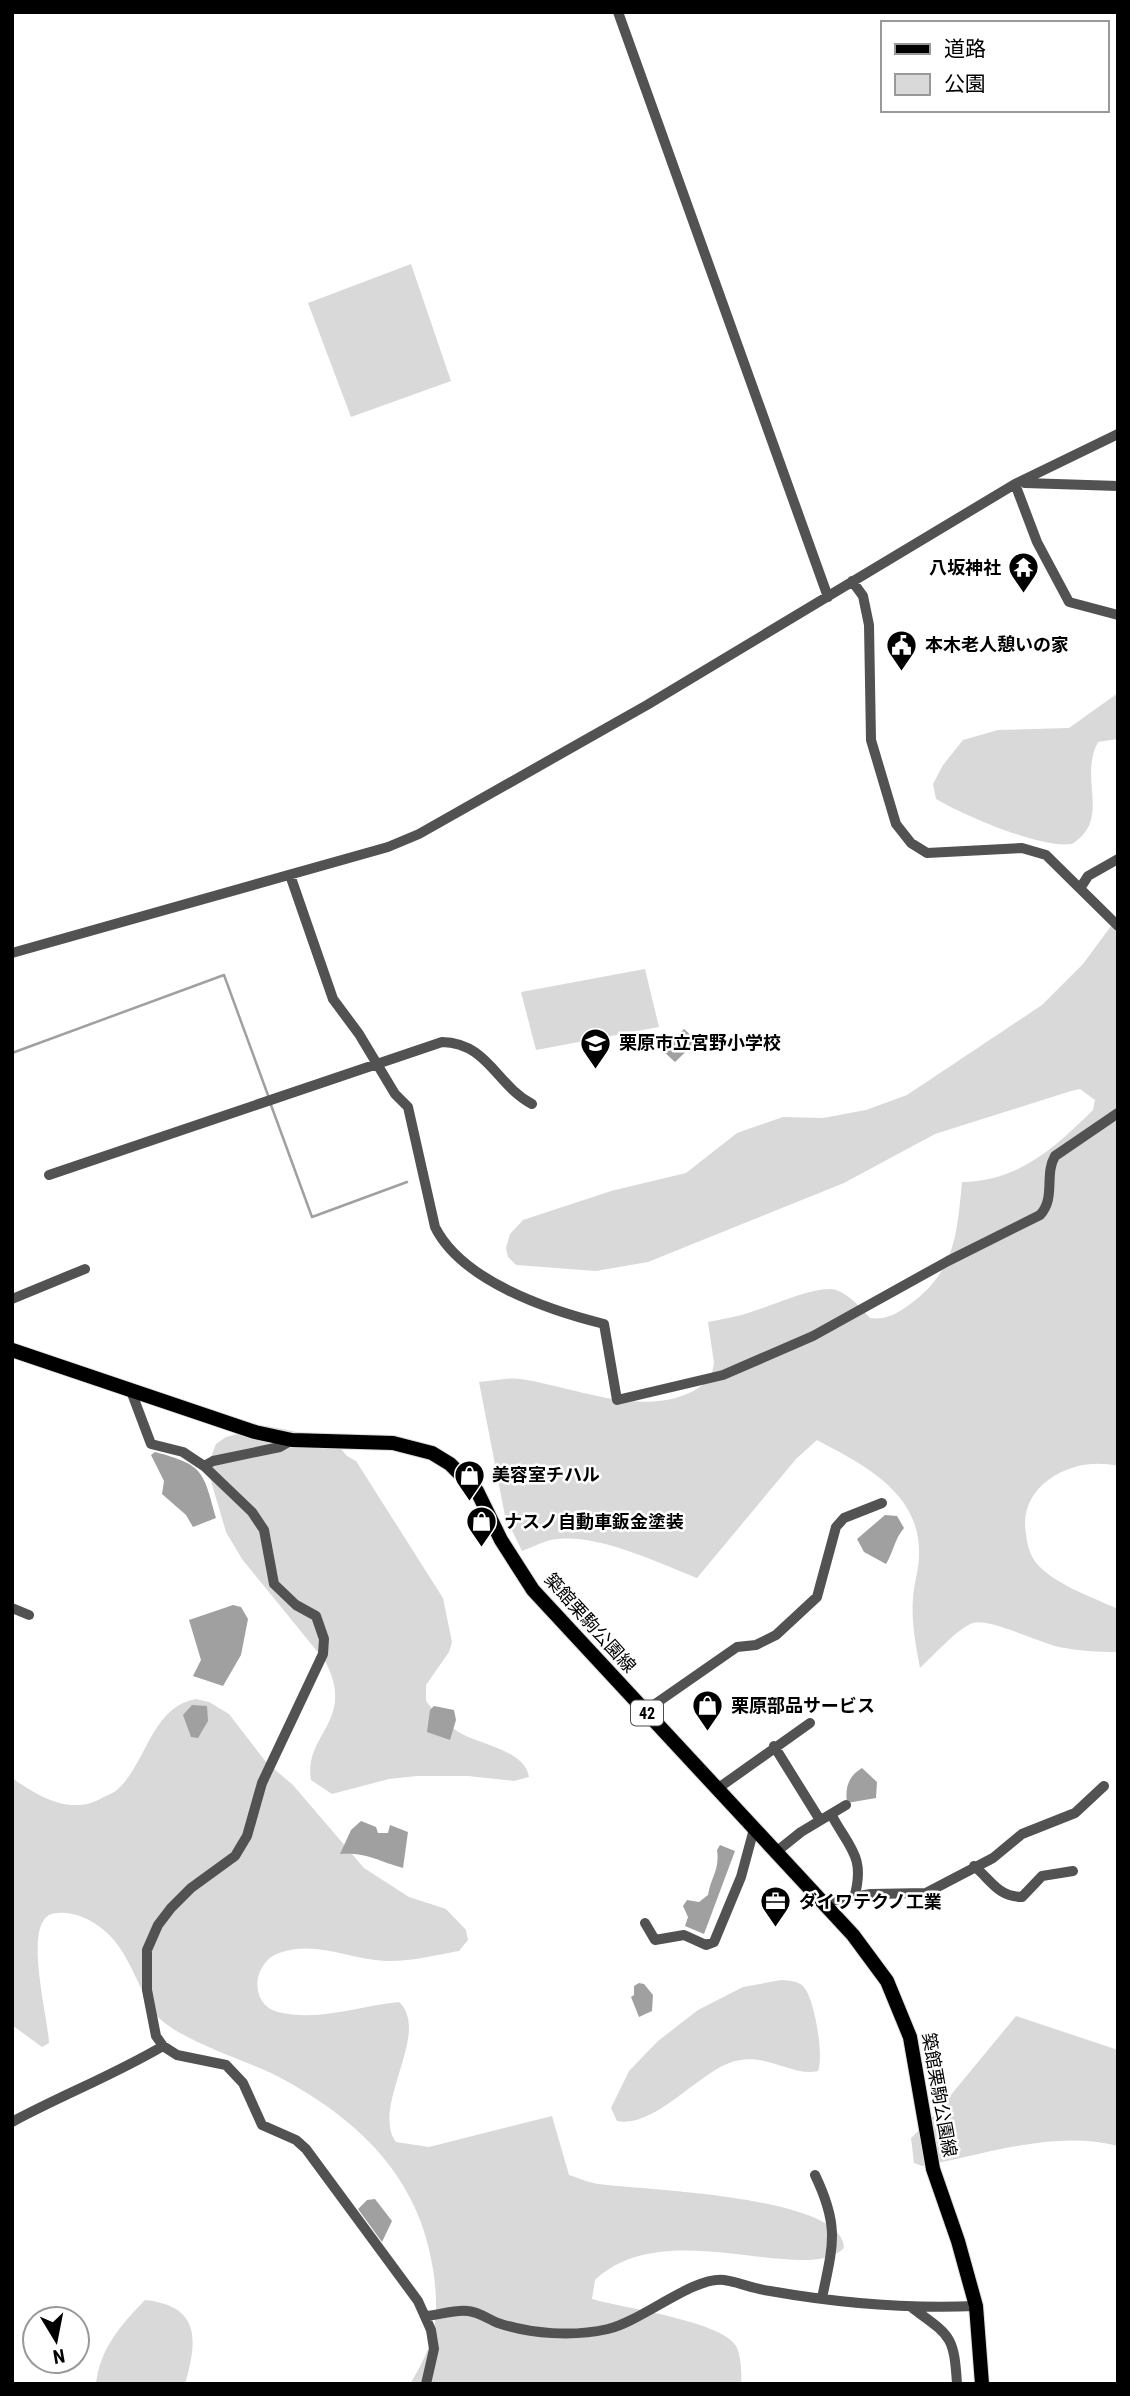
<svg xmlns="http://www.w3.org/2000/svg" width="1130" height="2396" viewBox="0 0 1130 2396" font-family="'Roboto Condensed','Noto Sans JP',sans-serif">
  <rect width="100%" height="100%" fill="#fff"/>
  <path fill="#d9d9d9" d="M411,264L451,381L351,417L308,303Z
    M1118,693V739L1098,742C1078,779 1112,819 1072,844C1041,849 963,815 936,799L933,784L943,765L963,740L998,730L1069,728Z
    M1118,922V1466C1074,1455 1017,1484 1026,1534C1027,1544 1030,1556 1037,1564C1056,1585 1092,1597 1118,1609V1652C1098,1652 1079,1651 1059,1647C1038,1642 989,1618 973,1623C959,1627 932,1657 920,1668C916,1646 911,1621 913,1598C914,1583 919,1569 919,1555C921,1493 864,1465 817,1440L796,1459L697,1578C658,1563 601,1535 559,1539C547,1539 533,1547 522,1551L505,1516L479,1382C492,1381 509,1377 521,1379C580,1388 661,1426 711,1378L714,1363L708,1322C722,1319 737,1317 751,1312C769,1307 819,1284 836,1290C849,1294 861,1308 870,1318C886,1320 896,1314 909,1305C955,1272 957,1235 962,1182C1020,1181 1055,1147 1093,1110L1095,1100L1080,1089L1071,1091L935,1134L844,1183L648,1262L596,1271L516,1265L508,1257L506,1248L510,1234L523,1220L611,1191L686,1173L737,1133L783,1117L823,1118L866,1110L907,1095L1042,1005L1083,964L1111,926Z
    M645,969L659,1027L536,1050L521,992Z
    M267,1426L332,1439L347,1456L356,1461L443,1598L452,1642L449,1652L426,1685V1701C436,1714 447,1726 462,1734C483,1745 525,1751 529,1777L514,1781L468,1776H417L389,1779L332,1794L311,1780C303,1734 357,1721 325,1661L242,1559L226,1532L211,1481V1457L216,1444L226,1437Z
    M196,1699L209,1702L229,1714L266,1762L293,1785L364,1868L409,1897L446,1909L466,1930L468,1940L459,1951C435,1955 410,1962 385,1961C349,1959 315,1940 279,1953C253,1962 248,2004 278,2012C320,2022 358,2006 399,2002C432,2032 370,2107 396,2142L429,2147L552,2116L569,2175C579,2178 589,2183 599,2184C640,2190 844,2195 844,2248C804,2287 666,2213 595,2280L592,2299C622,2308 722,2321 736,2346C741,2354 742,2375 741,2384H410C436,2342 440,2317 433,2269C419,2176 357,2118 277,2076C248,2061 172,2038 155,2013C130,1975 127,1935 80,1916C71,1913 57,1911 49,1915C24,1929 48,2016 49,2043L42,2047L12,2025V1778C38,1796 70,1816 102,1798C108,1795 116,1792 120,1787C147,1760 153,1706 196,1699Z
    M781,1980C790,1981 800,1980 806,1990C815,2005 824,2055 818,2071C793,2078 764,2049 729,2063C694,2077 654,2128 617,2121L611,2108L629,2071L658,2041L698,2010L743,1987Z
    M1016,2016L1118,2050V2146C1054,2129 985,2155 922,2166L914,2163L911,2138L931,2119Z
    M145,2300C200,2306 198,2339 185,2384H96C100,2348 121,2325 145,2300Z"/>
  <path fill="#a0a0a0" d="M684,1029L697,1041L675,1062L662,1050Z
    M155,1452C204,1465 203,1471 216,1518L193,1527L186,1515L162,1494L164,1481L151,1455Z
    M885,1515L897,1516L904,1528C894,1540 894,1551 886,1564L864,1552L857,1539Z
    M233,1605L241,1607L248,1619L241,1655L223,1686L193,1676L201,1660L189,1620Z
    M192,1705L207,1706L208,1721L198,1738L191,1737L183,1715Z
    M434,1706L454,1710L456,1720L450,1740L427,1732L430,1710Z
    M862,1768L877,1782L876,1798L847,1803C845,1788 848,1776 862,1768Z
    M361,1821L376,1827L378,1833H388L390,1825L408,1832L403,1868C378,1861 366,1852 340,1854L351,1830Z
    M720,1845L735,1851L704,1934L685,1926L688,1917L683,1906L687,1900L699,1902L708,1895C711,1876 720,1870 717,1850Z
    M639,1983L644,1984L653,1995L652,2011L639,2017L631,1997L634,1995V1986Z
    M375,2199L392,2221L382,2242L358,2209L367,2200Z"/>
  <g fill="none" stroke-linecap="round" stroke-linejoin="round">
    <path stroke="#a0a0a0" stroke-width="2.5" d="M12,1053L224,975L269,1098
      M271,1105L312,1217L407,1182"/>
    <defs>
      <path id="major" d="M12,1350L255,1432L292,1440L393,1443L432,1453L450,1464L477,1491L501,1540L533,1590L853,1935L887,1981L910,2037L933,2169L958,2241L976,2306L982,2384"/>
    </defs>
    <use href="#major" stroke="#dbdbdb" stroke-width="16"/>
    <path stroke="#525252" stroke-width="10" d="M618,12L828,597
      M1025,483L1118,486
      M1015,484L1037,542L1069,602L1118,615
      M852,581L863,596L869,625L871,740L896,824L911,843L927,853L1022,848L1046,855L1118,926
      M290,875L333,999L359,1034L395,1094L408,1107L435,1227C462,1281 548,1310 604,1324L617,1400L723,1375L813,1336L948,1261L1040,1215C1056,1198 1044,1175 1055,1156L1118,1113
      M1081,887L1088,876L1118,859
      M12,953L388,847L419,834L647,705L1015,484L1118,434
      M49,1175L442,1042C488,1043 496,1085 532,1104
      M12,1299L85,1269
      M131,1391L151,1444L183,1452L204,1466L252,1512L264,1530L274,1584L296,1605L316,1616L324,1639L323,1654L262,1783L247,1836L235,1856L191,1888L171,1908L158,1925L147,1950V1990L156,2036L163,2046L177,2055L226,2065L243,2083L262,2125L296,2140L306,2149L418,2301L431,2330L434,2349L426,2384
      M204,1466L213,1461L280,1447L292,1440
      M12,1608L29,1615
      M645,1711L737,1647L756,1645L776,1635L817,1597L836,1527L844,1518L882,1503
      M774,1746L820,1820
      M717,1789L810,1723
      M831,1814C849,1848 866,1856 854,1898
      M776,1852L801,1832L846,1805
      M974,1866C991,1880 998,1897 1022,1897L1042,1876L1073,1871
      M822,1902L871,1894L926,1893L993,1858L1022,1834L1075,1813L1104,1786
      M645,1923L655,1940L684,1935L706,1945L714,1942L741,1877L754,1829
      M12,2122C62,2095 114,2075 163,2046
      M815,2175C840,2227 833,2245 822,2298
      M911,2307C950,2336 954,2334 957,2384
      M426,2316C440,2315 455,2309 468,2311C479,2312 488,2319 498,2323C531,2334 573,2337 608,2329C642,2321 694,2276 724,2280C738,2282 754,2289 770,2291C838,2303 907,2309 976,2306"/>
    <use href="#major" stroke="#000" stroke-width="14"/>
  </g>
  <defs>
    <symbol id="temple-pin" viewBox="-11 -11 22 30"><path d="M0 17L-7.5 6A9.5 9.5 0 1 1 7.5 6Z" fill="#000" stroke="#fff"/><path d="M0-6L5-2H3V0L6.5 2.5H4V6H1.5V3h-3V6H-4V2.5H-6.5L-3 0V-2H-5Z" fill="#fff"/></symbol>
    <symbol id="civic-pin" viewBox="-11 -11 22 30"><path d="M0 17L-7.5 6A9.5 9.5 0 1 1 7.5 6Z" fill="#000" stroke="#fff"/><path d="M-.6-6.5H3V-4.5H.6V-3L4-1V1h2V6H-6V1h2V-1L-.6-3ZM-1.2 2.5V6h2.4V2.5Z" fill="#fff"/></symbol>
    <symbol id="school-pin" viewBox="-11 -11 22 30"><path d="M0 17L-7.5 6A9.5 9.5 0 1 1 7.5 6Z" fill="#000" stroke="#fff"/><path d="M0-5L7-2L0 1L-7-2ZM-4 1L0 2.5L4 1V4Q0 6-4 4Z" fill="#fff"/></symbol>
    <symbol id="shop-pin" viewBox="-11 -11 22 30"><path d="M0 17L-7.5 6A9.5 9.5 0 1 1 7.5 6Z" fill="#000" stroke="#fff"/><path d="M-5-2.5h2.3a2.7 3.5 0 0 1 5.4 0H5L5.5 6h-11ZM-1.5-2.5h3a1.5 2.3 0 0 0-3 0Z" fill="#fff"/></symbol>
    <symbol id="office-pin" viewBox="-11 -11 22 30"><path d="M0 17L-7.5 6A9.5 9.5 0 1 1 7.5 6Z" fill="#000" stroke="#fff"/><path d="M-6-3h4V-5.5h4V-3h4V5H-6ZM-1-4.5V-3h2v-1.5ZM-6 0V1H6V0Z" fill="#fff"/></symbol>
  </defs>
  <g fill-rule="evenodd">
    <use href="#temple-pin" x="1006" y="550" width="35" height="47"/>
    <use href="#civic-pin" x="884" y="628" width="35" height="47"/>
    <use href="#school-pin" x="578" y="1026" width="35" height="47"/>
    <use href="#shop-pin" x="452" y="1458" width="35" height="47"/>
    <use href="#shop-pin" x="464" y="1504" width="35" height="47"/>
    <use href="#shop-pin" x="690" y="1688" width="35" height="47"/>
    <use href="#office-pin" x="758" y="1884" width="35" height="47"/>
  </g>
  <g text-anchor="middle" stroke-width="5" stroke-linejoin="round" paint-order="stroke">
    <rect fill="#fff" stroke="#4c4c4c" stroke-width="2" x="631" y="1700.5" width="32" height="25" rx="5"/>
    <g font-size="16" font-weight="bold" fill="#000">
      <text x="647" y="1719">42</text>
    </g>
    <g font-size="18" font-weight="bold" fill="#000" stroke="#fff" text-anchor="start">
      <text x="1001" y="574" text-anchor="end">八坂神社</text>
      <text x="925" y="651">本木老人憩いの家</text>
      <text x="619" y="1049">栗原市立宮野小学校</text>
      <text x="492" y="1481">美容室チハル</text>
      <text x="504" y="1528">ナスノ自動車鈑金塗装</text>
      <text x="731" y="1712">栗原部品サービス</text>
      <text x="799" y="1908">ダイワテクノ工業</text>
    </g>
    <g font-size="18" fill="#000" stroke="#fff">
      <text transform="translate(590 1623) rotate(48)" y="6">築館栗駒公園線</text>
      <text transform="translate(939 2095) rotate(80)" y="6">築館栗駒公園線</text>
    </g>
  </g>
  <rect width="1130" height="2396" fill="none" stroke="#000000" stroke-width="28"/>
  <rect x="881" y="21" width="228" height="91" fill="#ffffff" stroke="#999999" stroke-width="2"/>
  <rect x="895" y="44" width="35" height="10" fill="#000000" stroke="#999999" stroke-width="2"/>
  <text x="944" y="56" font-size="21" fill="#000000">道路</text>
  <rect x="895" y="74" width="35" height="21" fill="#d9d9d9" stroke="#999999" stroke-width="2"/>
  <text x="944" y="91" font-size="21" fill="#000000">公園</text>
  <g transform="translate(56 2340) rotate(170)"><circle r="33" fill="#ffffff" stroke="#999999" stroke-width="2"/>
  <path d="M0-5L12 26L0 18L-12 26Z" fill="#000000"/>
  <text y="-10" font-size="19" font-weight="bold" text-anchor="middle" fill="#000000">N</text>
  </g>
</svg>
